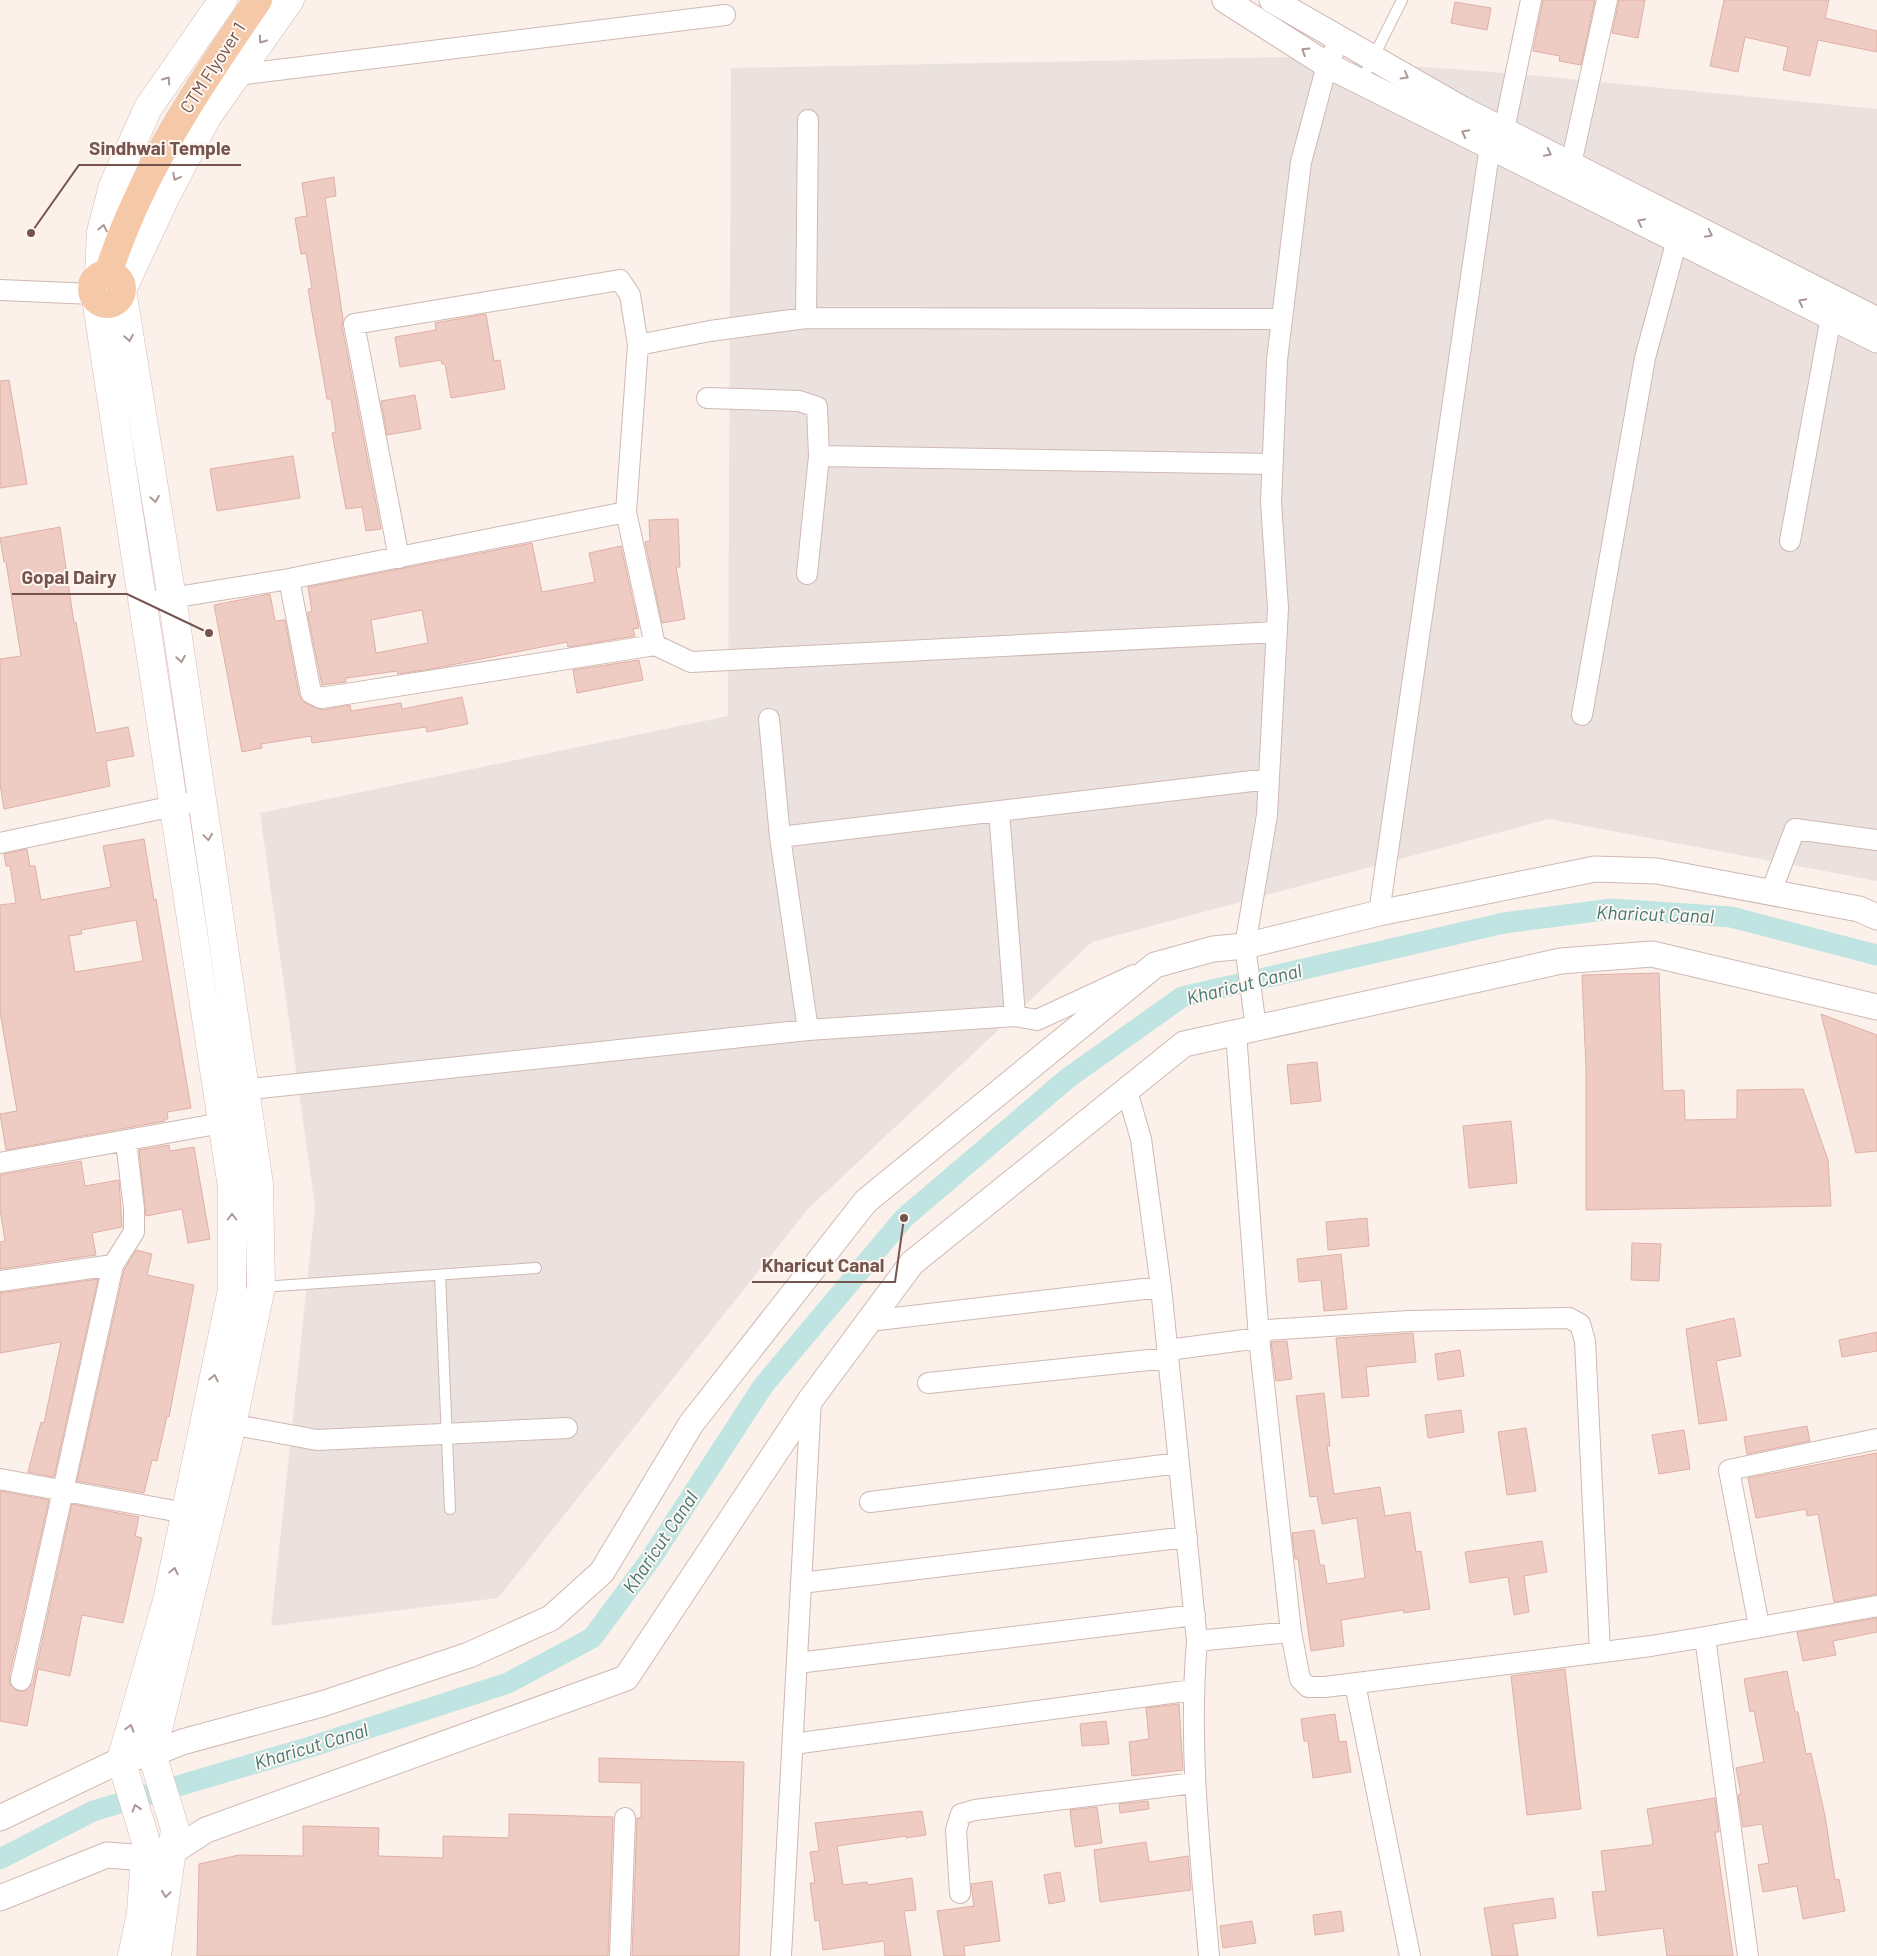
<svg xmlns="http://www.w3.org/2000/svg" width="1877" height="1956" viewBox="0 0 1877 1956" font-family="Barlow,sans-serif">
  <rect width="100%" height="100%" fill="#fbf1ea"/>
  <path fill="#ebe2e0" d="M1291,57L1519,74L1877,109V881L1549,819L1092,942L808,1209L498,1598L271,1626L315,1207L260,813L728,716L731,68Z"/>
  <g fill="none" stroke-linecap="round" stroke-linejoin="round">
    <path stroke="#bfe4e2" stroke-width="21" d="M0,1859L93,1811L310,1747L508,1683L592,1638L650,1560L763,1386L904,1218L1068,1078L1182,997L1504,923L1612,909L1731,917L1877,955"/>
  </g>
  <path fill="#efccc3" stroke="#e1afa5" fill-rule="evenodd" d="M1543,0H1595L1581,65L1559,61L1560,56L1533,51Z
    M1619,0H1645L1638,38L1612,33Z
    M1724,0H1829L1825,18L1877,31V52L1818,40L1810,76L1783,70L1788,47L1745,37L1738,72L1710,66Z
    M1455,2L1491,8L1487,30L1451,23Z
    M334,177L336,196L325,198L343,319L342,326L381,529L366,531L362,507L346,509L332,433L336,432L331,399H327L308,289L312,288L306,253L301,254L295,218L307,216L302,183Z
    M486,314L494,361L500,360L505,389L451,398L445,364H442L441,360L400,367L395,337L436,330L435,323Z
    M9,380L27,484L0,488V381Z
    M415,395L421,429L387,435L381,401Z
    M293,456L300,498L217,511L210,469Z
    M678,519L680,567H676L685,619L662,623L645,542L650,541L649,520Z
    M60,527L74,623L76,622L96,733L128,727L134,756L106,761L110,786L4,809L0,784V659L21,656L6,562H4L0,538Z
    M532,543L542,592L595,582L589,553L621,546L639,628L633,629L635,636L568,647L567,642L431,669L398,674L397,671L346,678V682L322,685L308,616V612H312L308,587ZM422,610L428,643L376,653L371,620Z
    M270,594L275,621L285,620L299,695L305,703L322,710L350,705L351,711L401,703L402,709L462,697L468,724L427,732L426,727L312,743L311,736L261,744L262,748L242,752L214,605Z
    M639,660L643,680L577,693L573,670Z
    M144,839L154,900L156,899L191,1108L167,1112L168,1119H164L165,1121L6,1150L0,1114L17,1111L0,1012V905L16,903L10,866H6L4,854L27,849L30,866H35L41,900L111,887L103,846ZM136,920L143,961L75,972L69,936L82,934L81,930Z
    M1659,973L1663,1091L1684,1090L1685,1120L1737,1119V1090L1803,1089L1828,1160L1831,1206L1586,1210V1068L1582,975Z
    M1821,1014L1877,1035V1151L1856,1153Z
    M1317,1062L1321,1101L1291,1104L1287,1065Z
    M1511,1121L1517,1183L1469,1188L1463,1126Z
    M169,1145L170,1151L194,1147L210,1239L188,1243L182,1209L146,1216L139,1150Z
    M81,1161L85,1186L119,1180L122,1227L92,1233L96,1255L0,1269V1242L5,1241L0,1209V1175Z
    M1367,1218L1369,1246L1328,1250L1326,1222Z
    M1632,1243L1661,1244L1659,1281L1631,1280Z
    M136,1250L152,1254L147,1275L194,1285L169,1417L167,1416L157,1461L152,1460L144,1493L77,1481L124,1270Z
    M1341,1254L1347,1309L1324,1311L1321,1280L1299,1282L1297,1259Z
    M98,1279L54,1477L28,1472L41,1422L44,1423L61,1342L0,1353V1293Z
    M1734,1318L1741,1356L1716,1361L1727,1420L1699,1424L1686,1329Z
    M1877,1332V1351L1842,1357L1839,1340Z
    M1413,1333L1416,1362L1366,1367L1369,1396L1342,1398L1336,1338Z
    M1287,1341L1292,1379L1276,1381L1271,1342Z
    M1460,1350L1464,1376L1438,1380L1435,1354Z
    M1324,1393L1330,1446H1327L1334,1494L1380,1487L1385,1516L1410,1512L1416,1552L1421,1551L1430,1609L1404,1613L1403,1610L1341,1620L1344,1646L1311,1651L1298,1559H1295L1292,1533L1314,1530L1320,1565H1324L1327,1584L1365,1578L1357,1518L1322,1524L1317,1496L1310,1497L1296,1396Z
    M1461,1410L1464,1432L1428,1438L1425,1415Z
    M1807,1426L1810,1441L1747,1454L1744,1437Z
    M1526,1428L1536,1491L1507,1495L1498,1432Z
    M1684,1430L1690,1469L1659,1474L1652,1435Z
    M1877,1453V1594L1834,1602L1818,1514L1807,1516L1806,1509L1756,1518L1748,1478Z
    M0,1491L49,1500L9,1677L10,1684L18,1691H25L33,1683L72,1504L139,1517L135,1536L142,1538L123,1623L82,1615L70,1676L38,1669L27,1726L0,1721Z
    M1542,1541L1547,1572L1524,1576L1529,1612L1514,1615L1508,1577L1470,1583L1465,1552Z
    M1877,1618V1632L1833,1641L1836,1655L1803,1661L1797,1632Z
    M1565,1669L1581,1809L1527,1815L1511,1676Z
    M1787,1671L1795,1712H1798L1806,1754L1811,1753L1825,1816L1835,1880L1839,1879L1845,1911L1803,1919L1797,1886L1763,1892L1758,1865L1769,1863L1762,1824L1743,1827L1738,1795L1741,1794L1736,1768L1764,1762L1754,1711L1750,1712L1744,1679Z
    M1179,1704L1183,1770L1132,1776L1129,1742L1149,1739L1146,1708Z
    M1335,1714L1339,1742L1346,1741L1351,1772L1313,1778L1308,1741H1304L1301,1719Z
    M1106,1721L1109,1744L1082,1746L1080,1724Z
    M599,1758L744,1762L739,1956H632L637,1818H641V1783L599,1782Z
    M1715,1798L1719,1832H1715L1733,1956H1667L1663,1928L1598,1936L1592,1892L1606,1891L1601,1851L1651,1845L1653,1843L1647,1809Z
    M1148,1801L1149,1809L1120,1813L1119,1804Z
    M1097,1807L1102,1843L1075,1847L1070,1810Z
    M922,1811L926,1835L906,1838V1836L837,1846L843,1885L867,1882L868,1885L912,1878L916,1910L904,1911L911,1956H885L884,1941L823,1950L819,1920L815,1921L810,1883H815L810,1852L819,1851L815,1823Z
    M509,1814L613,1817L608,1956H197L199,1864L239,1855L303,1856V1826L379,1828L378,1856L443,1858V1836L509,1838Z
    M1146,1842L1149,1862L1188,1856L1191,1890L1100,1902L1094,1850Z
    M1060,1872L1065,1901L1049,1904L1044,1875Z
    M992,1881L1000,1941L964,1946L965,1956H944L937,1911L974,1906L971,1884Z
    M1553,1898L1556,1918L1513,1924L1518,1956H1492L1484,1908Z
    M1341,1911L1344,1931L1315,1935L1313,1915Z
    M1252,1921L1256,1943L1223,1948L1220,1926Z"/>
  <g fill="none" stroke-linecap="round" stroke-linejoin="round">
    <defs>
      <path id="service" d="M1361,82L1402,0
        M440,1275L450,1509
        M262,1287L536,1268"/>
      <path id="minor" d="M237,75L725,15
        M808,120L806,318L1282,319
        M1504,130L1531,0
        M1571,164L1607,0
        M0,290L93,294
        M638,345L710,331L806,318
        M707,398L799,401L817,407L819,456L1272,464
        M1790,541L1831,317
        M399,558L354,324L620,280L630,295L638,345L626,512
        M807,574L819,456
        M289,579L311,693L321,698L655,645
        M158,600L289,579L626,512L655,645L691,662L1277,632
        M1582,715L1645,358L1677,240
        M769,719L780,837L808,1030
        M999,811L1015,1016
        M780,837L1269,779
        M0,843L202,800
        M1771,892L1795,829L1877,840
        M1379,913L1490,146
        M1256,1028L1245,946L1267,815L1278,608L1271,502L1277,360L1301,162L1327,65L1340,39
        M1236,1033L1259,1338L1291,1632L1300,1679L1308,1687H1325L1651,1646L1705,1637L1748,1956
        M232,1091L808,1030L1015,1016L1037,1020L1134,975
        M1127,1091L1141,1139L1161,1287L1197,1641C1188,1746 1200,1851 1209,1956
        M0,1163L222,1123
        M0,1281L113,1265
        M869,1321L1161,1287
        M1168,1350L1259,1338L1267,1330L1409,1321L1569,1318L1580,1324L1585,1341L1600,1652
        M928,1383L1168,1358
        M219,1422L317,1440L567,1428
        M0,1479L186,1513
        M870,1502L1179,1463
        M801,1583L1187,1537
        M1759,1626L1729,1470L1877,1439
        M1705,1637L1877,1606
        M1197,1641L1291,1632
        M797,1663L1195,1615
        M21,1680L113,1265L134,1232V1209L126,1141
        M1355,1684L1410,1956
        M793,1744L1193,1690
        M960,1893L956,1830L961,1814L975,1810L1194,1783
        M620,1956L625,1818
        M781,1956L811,1399"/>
      <path id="tertiary" d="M1225,0L1327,65L1877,340
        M1272,0L1462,109L1877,320
        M0,1818L121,1760L152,1754L182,1742L322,1704L469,1655L551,1618L602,1572L691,1424L866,1201L1155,965L1213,949L1245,946L1379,913L1595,869L1657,871L1859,909L1877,917
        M0,1898L107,1855L145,1858L172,1852L206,1830L626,1678L811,1399L912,1263L1184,1044L1561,961L1652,954L1877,1007"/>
      <path id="secondary" d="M99,276L101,232L113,186L148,108L223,0
        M96,298L232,1187V1290L167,1601L121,1760L146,1842L141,1913L132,1956
        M157,1956L175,1829L152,1754L232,1425L261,1287L259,1184L175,617L122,290L164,200L207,117L290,0"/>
      <path id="primary" d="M108,274C140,173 199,86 258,0
        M92 289a15 15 0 1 1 30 0a15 15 0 1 1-30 0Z"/>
    </defs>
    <use href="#service" stroke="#cfb9b2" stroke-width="12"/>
    <use href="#minor" stroke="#cfb9b2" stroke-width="22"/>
    <use href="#tertiary" stroke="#cfb9b2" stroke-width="27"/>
    <use href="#secondary" stroke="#d5bab3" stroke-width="29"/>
    <use href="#primary" stroke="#d8cfcd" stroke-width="29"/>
    <use href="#service" stroke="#fff" stroke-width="10"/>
    <use href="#minor" stroke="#fff" stroke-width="20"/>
    <use href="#tertiary" stroke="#fff" stroke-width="25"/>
    <use href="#secondary" stroke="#fff" stroke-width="28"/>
    <use href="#primary" stroke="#f5c8a7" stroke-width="28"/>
  </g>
  <defs><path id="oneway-chevron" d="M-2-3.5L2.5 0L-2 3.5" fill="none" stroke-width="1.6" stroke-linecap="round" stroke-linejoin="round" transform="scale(1.25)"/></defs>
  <g stroke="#ac9895">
    <use href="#oneway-chevron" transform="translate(262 40) rotate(125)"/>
    <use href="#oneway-chevron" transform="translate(1305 51) rotate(-148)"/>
    <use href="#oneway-chevron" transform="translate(1405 76) rotate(30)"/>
    <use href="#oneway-chevron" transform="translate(167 80) rotate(-55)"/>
    <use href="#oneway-chevron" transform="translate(1465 133) rotate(-153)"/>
    <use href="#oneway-chevron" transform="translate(1548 153) rotate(27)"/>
    <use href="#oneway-chevron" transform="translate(176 177) rotate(118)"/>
    <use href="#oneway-chevron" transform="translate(1641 222) rotate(-153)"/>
    <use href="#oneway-chevron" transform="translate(103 228) rotate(-78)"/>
    <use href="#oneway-chevron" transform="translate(1709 234) rotate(27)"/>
    <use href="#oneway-chevron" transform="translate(1802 302) rotate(-153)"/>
    <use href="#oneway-chevron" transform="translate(129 338) rotate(81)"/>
    <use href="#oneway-chevron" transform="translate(155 499) rotate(81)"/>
    <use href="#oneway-chevron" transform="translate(181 659) rotate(81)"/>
    <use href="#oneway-chevron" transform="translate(208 837) rotate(82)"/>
    <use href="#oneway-chevron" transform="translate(232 1217) rotate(-90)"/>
    <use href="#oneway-chevron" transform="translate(214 1378) rotate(-78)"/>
    <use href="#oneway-chevron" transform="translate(174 1571) rotate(-78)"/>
    <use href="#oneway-chevron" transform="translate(130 1728) rotate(-74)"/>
    <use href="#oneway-chevron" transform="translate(136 1808) rotate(-107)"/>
    <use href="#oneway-chevron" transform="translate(166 1894) rotate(98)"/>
  </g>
  <g text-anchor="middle" stroke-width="4" stroke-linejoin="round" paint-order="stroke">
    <g font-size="18" fill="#75544e" stroke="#fef6f0">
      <text transform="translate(213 68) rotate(-57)" y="6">CTM Flyover 1</text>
    </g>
    <g font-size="19" font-style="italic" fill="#427876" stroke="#fef6f0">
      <text transform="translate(1655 914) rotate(2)" y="7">Kharicut Canal</text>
      <text transform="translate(1244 984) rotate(-14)" y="7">Kharicut Canal</text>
      <text transform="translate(660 1542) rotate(-56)" y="7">Kharicut Canal</text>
      <text transform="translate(311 1746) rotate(-17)" y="7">Kharicut Canal</text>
    </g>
  </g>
  <path fill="none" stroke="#75544e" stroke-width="2" d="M31 233L79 165H241M209 633L127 594H12M904 1218L895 1282H752"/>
  <g fill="#75544e" stroke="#fef6f0" stroke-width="2">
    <circle cx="31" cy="233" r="5"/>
    <circle cx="209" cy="633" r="5"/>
    <circle cx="904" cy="1218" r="5"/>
  </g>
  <g font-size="19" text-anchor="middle" font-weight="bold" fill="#75544e" stroke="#fef6f0" stroke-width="4" stroke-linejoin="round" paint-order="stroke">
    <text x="160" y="155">Sindhwai Temple</text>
    <text x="69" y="584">Gopal Dairy</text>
    <text x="823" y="1272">Kharicut Canal</text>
  </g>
</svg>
